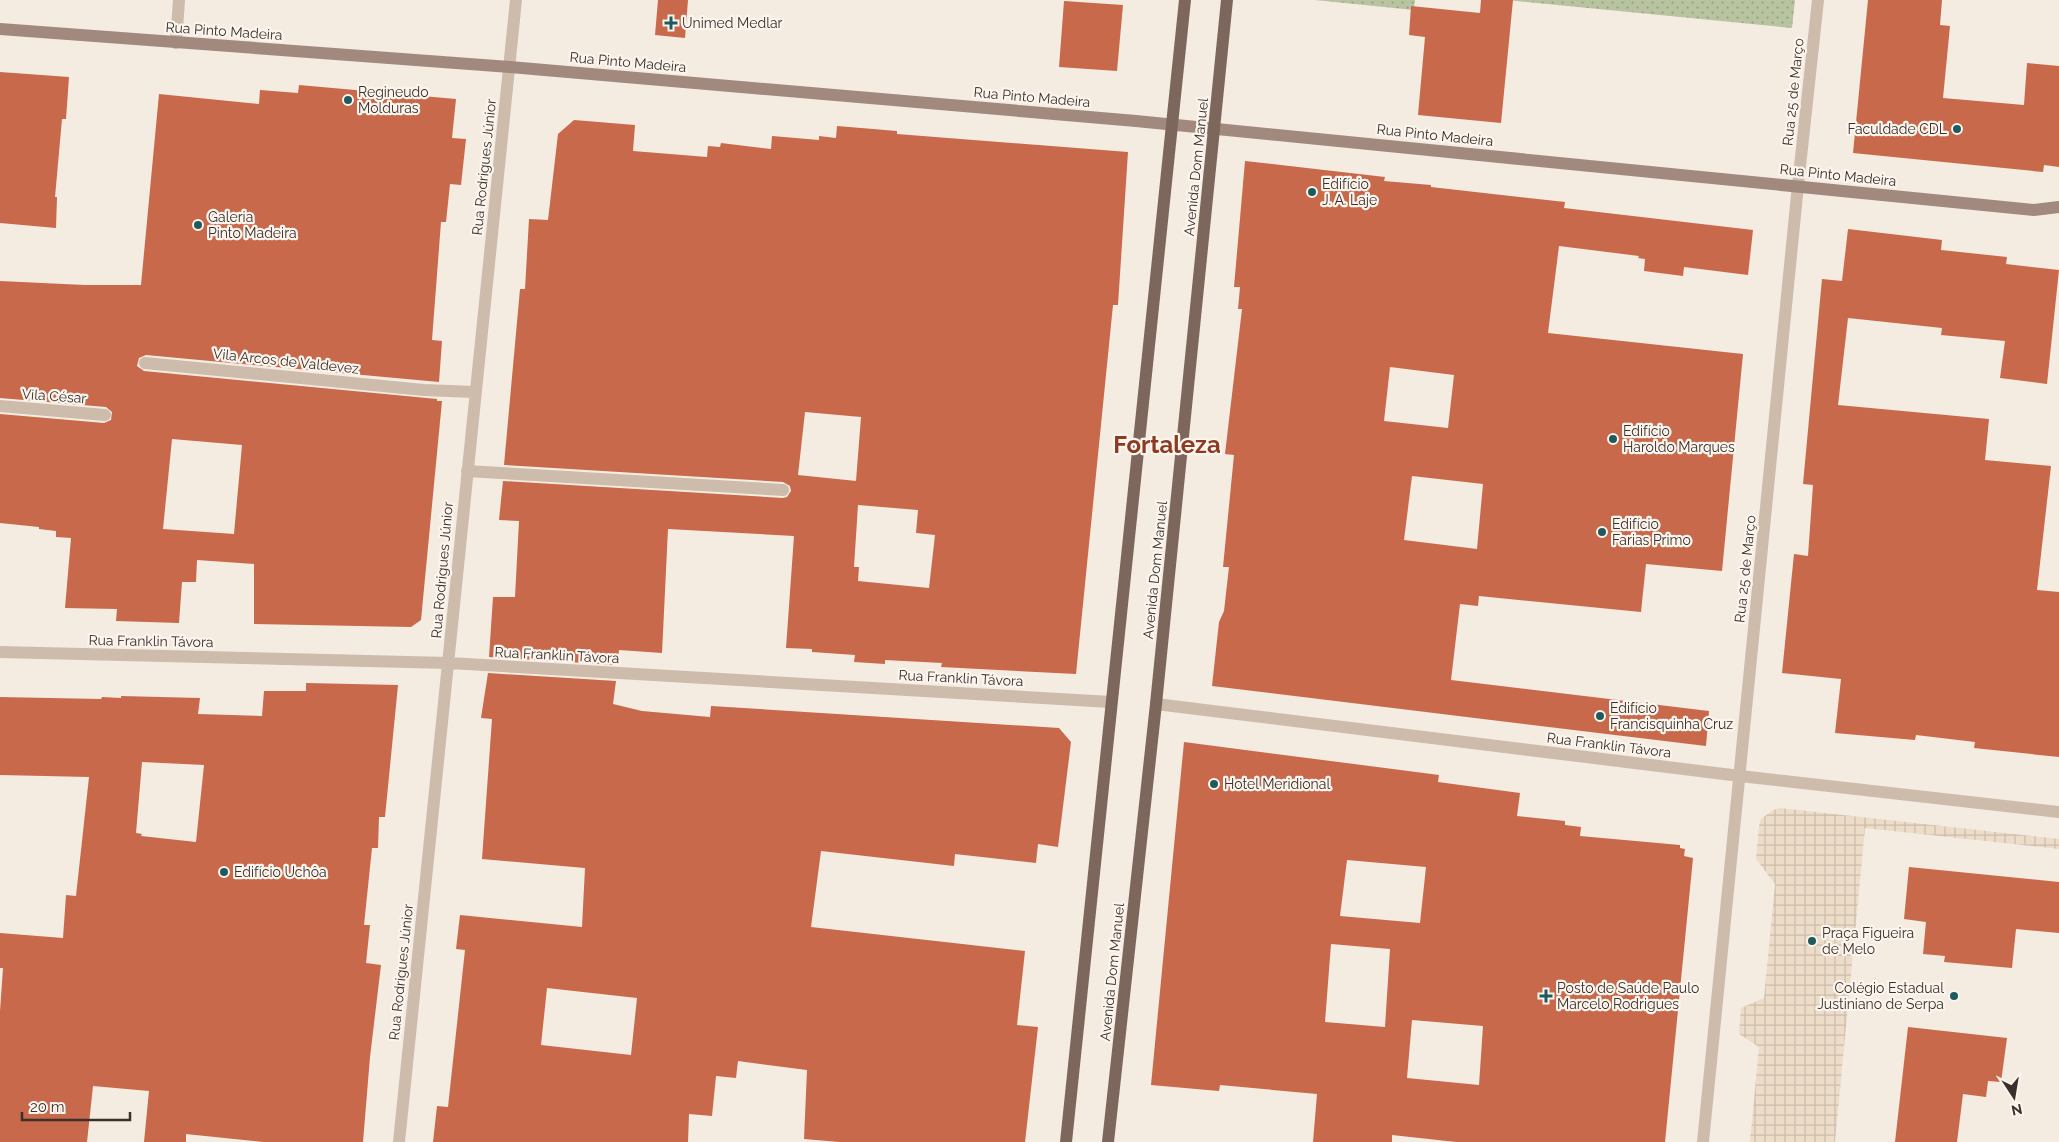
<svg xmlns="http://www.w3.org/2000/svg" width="2059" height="1142" viewBox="0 0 2059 1142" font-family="Raleway,sans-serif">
  <defs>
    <pattern id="park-dots" width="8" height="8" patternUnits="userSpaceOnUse" patternTransform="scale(1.25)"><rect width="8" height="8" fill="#b8c4a0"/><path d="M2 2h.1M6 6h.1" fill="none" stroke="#97a083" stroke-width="1.8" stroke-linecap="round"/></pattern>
    <pattern id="plaza-grid" width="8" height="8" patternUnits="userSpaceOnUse" patternTransform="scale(1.25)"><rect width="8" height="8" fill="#ecdcc8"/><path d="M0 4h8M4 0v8" fill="none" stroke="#cbbdac"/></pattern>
  </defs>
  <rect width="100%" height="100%" fill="#f4ebe1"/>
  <path fill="url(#park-dots)" d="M1315,0H1415L1414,10Z
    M1506,0H1795L1792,28Z"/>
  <path fill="url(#plaza-grid)" d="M1780,808L2059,839V849L1865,828L1835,1142H1750L1759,1047L1739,1034L1741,1008L1764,998L1775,884L1756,859L1759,826L1761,819L1773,810Z"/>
  <path fill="#c8694b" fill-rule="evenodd" d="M658,0H688L685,38L655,35Z
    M1481,0H1513L1501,123L1418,115L1425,37L1409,35L1411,6L1480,13Z
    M1868,0H1942L1940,25L1950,26L1943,98L2024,105L2027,63L2059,66V167L2044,165L2043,172L1853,153Z
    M1064,1L1123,5L1117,71L1059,67Z
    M0,72L69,77L66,119H62L55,197H57L56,228L0,223Z
    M299,85L456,99L452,138L466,139L461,185L450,184L446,222H441L432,340L442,341L439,382L146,355L139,358L137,366L144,371L437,399V401H442L421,620L411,627L254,624V564L197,560L196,582H182L179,623L116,621L117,609L65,608L71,538L56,537V531L39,529V527L0,523V414L104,423L111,420L112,412L106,407L0,398V281L85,285H141L159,94L259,104L260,90L298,93ZM172,439L242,445L234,534L163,529Z
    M574,120L635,125L633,151L707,157L708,146L720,147L721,143L771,149L772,136L819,140V136L836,138L837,126L897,131V134L1128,152L1118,305H1113L1076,674L941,667L942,663L885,660V664L854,662L855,655L812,652V649L786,648L794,536L668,529L662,653L619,650L617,665L489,657L493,597H515L519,521L499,520L503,481L783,498L787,497L791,491L790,486L783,482L504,465L520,289H525L529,219L548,220L558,134ZM805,412L861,417L856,481L798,475ZM858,505L918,510L916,533L935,535L929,588L858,581L859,567H854Z
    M1245,161L1385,177L1384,181L1431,185V187L1565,202L1564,208L1753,230L1748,275L1684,267L1683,276L1644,271L1645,259L1638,258L1639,256L1559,246L1548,333L1743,354L1722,571L1646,564L1641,612L1479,596L1478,606L1460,604L1451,680L1709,711L1706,746L1212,686L1219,622L1224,611L1229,567H1223L1234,455L1225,454L1242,309H1238L1240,287H1234ZM1390,367L1454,375L1448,428L1384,421ZM1412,476L1483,484L1477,549L1404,540Z
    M1848,229L1942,240L1941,250L2007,257L2006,264L2059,270L2047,384L2000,378L2005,341L1941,335L1942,328L1848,318L1838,405L1989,419L1985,460L2051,466L2037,590L2059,592V757L1974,748L1975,742L1916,735L1915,740L1835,733L1841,679L1782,673L1794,554L1808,556L1813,485L1803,484L1822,279L1842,281Z
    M488,673L616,681L613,704L642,711L710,717L711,706L1059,728L1071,742L1058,847L1038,844L1036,863L955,854L954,866L821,851L811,927L1025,951L1017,1025L1038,1027L1025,1142H839L804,1139L807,1070L738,1061L736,1078L716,1076L712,1116L689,1114L688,1142H433L437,1106L448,1107L465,950L456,949L460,915L582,927L585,868L482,859L492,719L481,718ZM547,988L637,998L631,1055L541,1045Z
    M306,683L398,685L385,817H379L378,848H372L364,925H370L366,963L381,965L370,1057L363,1142H263L186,1134V1142H144L149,1091L93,1086L87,1142H0V1011L3,968H0V933L63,938L66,895L76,896L89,777L0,775V697L101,699L102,697L121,698V696L200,698L198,714L262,716L264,691H306ZM142,762L204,765L196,842L141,836L142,834L136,833Z
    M1184,742L1439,775L1438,782L1520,793L1517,816L1565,821V825L1581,827L1580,836L1680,845V848L1685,849L1684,856L1693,858L1665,1142H1456L1392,1135V1142H1313L1317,1094L1220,1085L1219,1091L1151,1085ZM1347,860L1426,867L1420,923L1340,916ZM1331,944L1390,949L1385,1027L1325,1022ZM1412,1020L1483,1026L1479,1085L1407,1078Z
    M1909,867L2059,882V933L2016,929L2012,968L1944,962L1945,956L1923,954L1926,922L1904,919Z
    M1908,1027L2007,1038L2001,1082L1988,1081L1986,1097L1963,1094L1957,1142H1895Z"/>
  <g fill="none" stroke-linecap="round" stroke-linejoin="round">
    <path stroke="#cdbbac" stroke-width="12" d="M467,471L783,490"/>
    <path stroke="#cdbbac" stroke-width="12" d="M176,43L179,0
      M145,363L424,390L474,392
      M0,406L105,415
      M0,652L449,663L1111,702
      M1156,704L1740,776L2059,812
      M399,1142L516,0
      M1703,1142L1798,185L1818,0"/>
    <path stroke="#a18a7d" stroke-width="12" d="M0,29L510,67L1136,121L2034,210L2059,207"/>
    <path stroke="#7d675c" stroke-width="12" d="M1066,1142L1185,0
      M1108,1142L1156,704L1227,0"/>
  </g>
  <g fill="#1f5a5e" stroke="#fbf5ee" stroke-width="2">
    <path d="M668.5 15.5h5v5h5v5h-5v5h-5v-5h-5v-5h5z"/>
    <circle cx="348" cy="100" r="5"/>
    <circle cx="1957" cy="129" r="5"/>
    <circle cx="1312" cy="192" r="5"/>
    <circle cx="198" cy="225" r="5"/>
    <circle cx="1613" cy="439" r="5"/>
    <circle cx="1602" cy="532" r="5"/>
    <circle cx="1600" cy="716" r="5"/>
    <circle cx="1214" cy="784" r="5"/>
    <circle cx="224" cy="872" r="5"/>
    <circle cx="1812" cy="941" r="5"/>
    <path d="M1543.5 988.5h5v5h5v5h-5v5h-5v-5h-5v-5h5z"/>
    <circle cx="1954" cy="996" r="5"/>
  </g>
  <g text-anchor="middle" stroke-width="4.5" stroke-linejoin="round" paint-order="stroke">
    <g font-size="14" fill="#3b302b" stroke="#fbf5ee" text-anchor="start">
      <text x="682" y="28">Unimed Medlar</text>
      <text x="358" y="97">Regineudo<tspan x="358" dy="16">Molduras</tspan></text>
      <text x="1947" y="134" text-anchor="end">Faculdade CDL</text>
      <text x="1322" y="189">Edifício<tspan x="1322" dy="16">J. A. Laje</tspan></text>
      <text x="208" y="222">Galeria<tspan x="208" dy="16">Pinto Madeira</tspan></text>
      <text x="1623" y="436">Edifício<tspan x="1623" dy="16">Haroldo Marques</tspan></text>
      <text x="1612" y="529">Edifício<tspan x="1612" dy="16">Farias Primo</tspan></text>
      <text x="1610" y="713">Edifício<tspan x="1610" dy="16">Francisquinha Cruz</tspan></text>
      <text x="1224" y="789">Hotel Meridional</text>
      <text x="234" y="877">Edifício Uchôa</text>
      <text x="1822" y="938">Praça Figueira<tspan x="1822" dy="16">de Melo</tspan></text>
      <text x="1557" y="993">Posto de Saúde Paulo<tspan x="1557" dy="16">Marcelo Rodrigues</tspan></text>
      <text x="1944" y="993" text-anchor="end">Colégio Estadual<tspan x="1944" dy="16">Justiniano de Serpa</tspan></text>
    </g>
    <g font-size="14" fill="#3b302b" stroke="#fbf5ee">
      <text transform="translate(224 31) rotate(4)" y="5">Rua Pinto Madeira</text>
      <text transform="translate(628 62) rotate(5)" y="5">Rua Pinto Madeira</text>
      <text transform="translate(1793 92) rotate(-84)" y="5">Rua 25 de Março</text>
      <text transform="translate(1032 97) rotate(5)" y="5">Rua Pinto Madeira</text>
      <text transform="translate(1435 135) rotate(6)" y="5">Rua Pinto Madeira</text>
      <text transform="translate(484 167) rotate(-84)" y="5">Rua Rodrigues Júnior</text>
      <text transform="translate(1196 167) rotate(-84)" y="5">Avenida Dom Manuel</text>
      <text transform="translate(1838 175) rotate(6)" y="5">Rua Pinto Madeira</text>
      <text transform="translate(286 361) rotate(6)" y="5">Vila Arcos de Valdevez</text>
      <text transform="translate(54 396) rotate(4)" y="5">Vila César</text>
      <text transform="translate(1745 569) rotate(-84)" y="5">Rua 25 de Março</text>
      <text transform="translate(442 570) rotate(-85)" y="5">Rua Rodrigues Júnior</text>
      <text transform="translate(1155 570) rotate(-84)" y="5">Avenida Dom Manuel</text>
      <text transform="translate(151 641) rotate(1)" y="5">Rua Franklin Távora</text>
      <text transform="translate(557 655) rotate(3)" y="5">Rua Franklin Távora</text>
      <text transform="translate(961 678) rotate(3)" y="5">Rua Franklin Távora</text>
      <text transform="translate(1609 745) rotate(7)" y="5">Rua Franklin Távora</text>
      <text transform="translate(401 972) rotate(-84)" y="5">Rua Rodrigues Júnior</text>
      <text transform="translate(1112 972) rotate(-84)" y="5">Avenida Dom Manuel</text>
    </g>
    <g font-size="24" font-weight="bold" fill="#8c3b22" stroke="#fbf5ee">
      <text x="1167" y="453">Fortaleza</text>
    </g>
  </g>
  <g transform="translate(2014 1097) rotate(168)" stroke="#fbf5ee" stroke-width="4" paint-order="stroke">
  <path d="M0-4L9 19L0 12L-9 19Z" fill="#3b302b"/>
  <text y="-8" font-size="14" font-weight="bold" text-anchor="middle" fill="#3b302b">N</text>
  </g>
  <path d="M22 1112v8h108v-8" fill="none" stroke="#3b302b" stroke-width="2.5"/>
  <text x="30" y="1112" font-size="15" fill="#3b302b" stroke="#fbf5ee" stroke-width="4" paint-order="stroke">20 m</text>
</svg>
